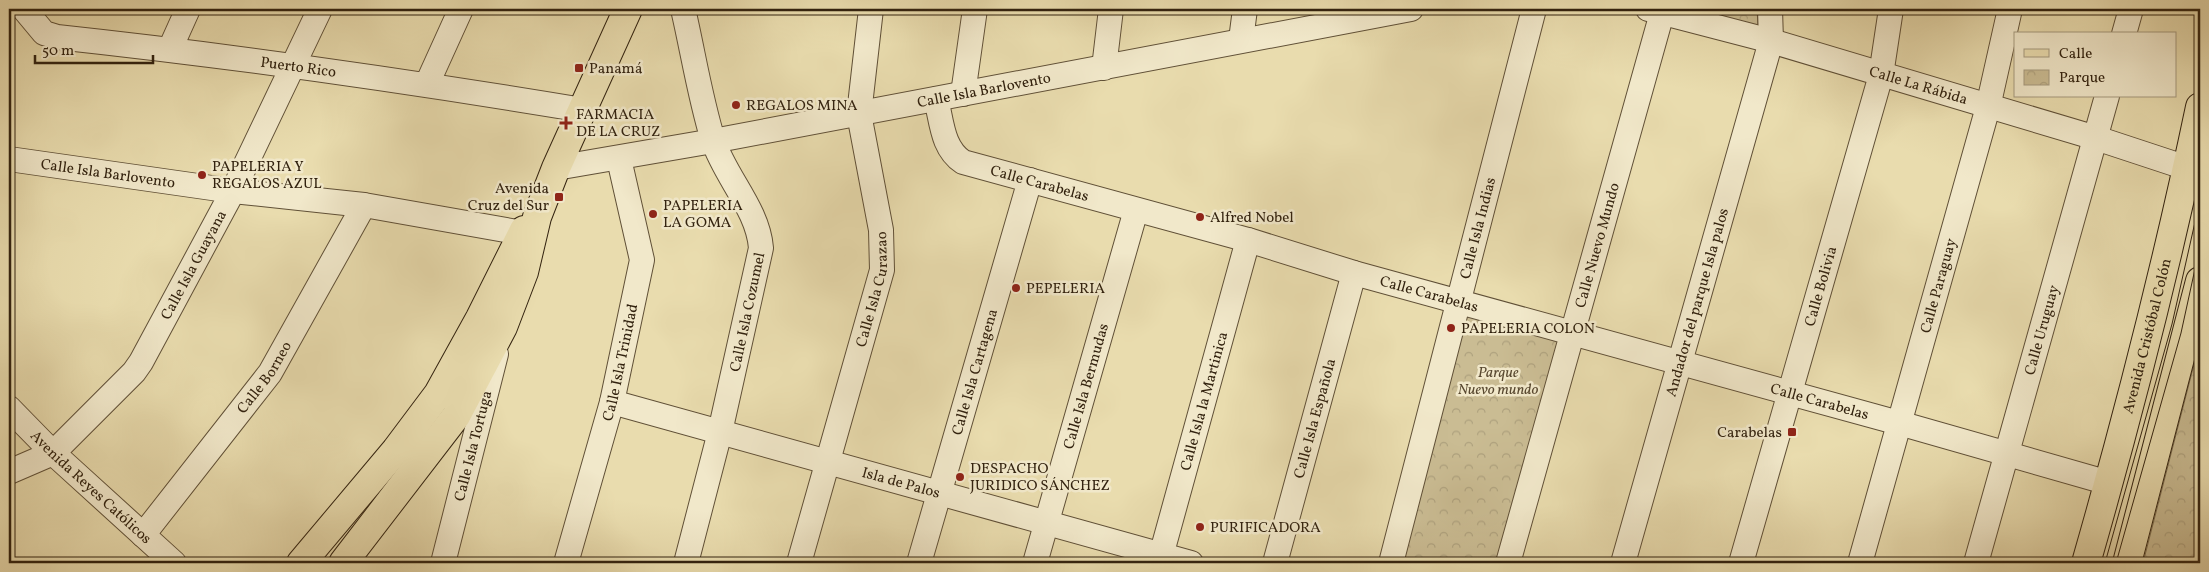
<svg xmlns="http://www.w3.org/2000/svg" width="2209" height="572" viewBox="0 0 2209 572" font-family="Vollkorn,serif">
  <defs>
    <pattern id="park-crowns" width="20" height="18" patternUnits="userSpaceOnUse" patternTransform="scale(1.25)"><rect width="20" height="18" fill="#cabc93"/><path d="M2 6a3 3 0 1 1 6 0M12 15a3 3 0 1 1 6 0" fill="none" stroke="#aea17e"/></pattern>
  </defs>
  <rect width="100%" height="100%" fill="#e9dcae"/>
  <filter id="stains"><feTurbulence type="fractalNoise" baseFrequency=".004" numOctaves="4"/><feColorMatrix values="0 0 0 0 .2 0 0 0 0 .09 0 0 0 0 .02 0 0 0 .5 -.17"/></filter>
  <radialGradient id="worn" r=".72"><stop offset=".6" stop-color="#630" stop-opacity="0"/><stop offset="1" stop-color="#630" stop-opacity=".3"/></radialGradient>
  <path fill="url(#park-crowns)" stroke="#7e6f51" d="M1697,9H1757L1758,26Z
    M1465,312L1561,337L1498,563H1399Z
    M2200,341V563H2143Z"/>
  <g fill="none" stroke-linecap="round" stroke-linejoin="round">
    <defs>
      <g id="minor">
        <path id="s1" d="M24,9L44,33L57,37C233,56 408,81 583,110"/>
        <path d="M683,9C693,52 700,98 713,140C725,177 758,209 761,248L720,432L686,563"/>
        <path id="s2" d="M1648,9L1771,41L2096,138L2187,168"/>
        <path d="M2124,34L2131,9"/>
        <path d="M1241,40L1245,9"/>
        <path d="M170,49L188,9"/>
        <path d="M1104,68L1111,9"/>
        <path d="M427,84L461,9"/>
        <path d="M963,94L975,9"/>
        <path id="s3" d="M936,99C942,122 942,148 963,162L1248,240L1354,273L1899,423L2109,483"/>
        <path id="s4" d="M9,159L233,191L364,205L534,235"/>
        <path id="s5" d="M556,168L713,141L1411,9"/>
        <path id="s6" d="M612,402L1191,563"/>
        <path id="s7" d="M9,408L53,453L174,563"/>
        <path id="s8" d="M9,472L53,453L134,372L141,362L233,191L320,9"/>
        <path id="s9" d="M143,535L270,373L364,205"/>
        <path id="s10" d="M443,563L496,354"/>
        <path id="s11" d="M566,563L612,402L642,260L619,159"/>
        <path id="s12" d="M799,563L882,270L881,230L859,114L871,9"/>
        <path id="s13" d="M919,563L1030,180"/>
        <path id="s14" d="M1035,563L1136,210"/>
        <path id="s15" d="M1159,563L1248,240"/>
        <path id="s16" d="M1275,563L1354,273"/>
        <path id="s17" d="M1391,563L1534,9"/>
        <path id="s18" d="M1508,563L1662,13"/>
        <path id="s19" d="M1623,563L1771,41L1770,9"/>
        <path id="s20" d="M1741,563L1881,75L1891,9"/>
        <path id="s21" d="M1860,563L1988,107L2010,9"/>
        <path id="s22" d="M1976,563L2107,96"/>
      </g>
      <g id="major">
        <path d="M301,563L396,450L438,394L480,318L524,230"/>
        <path d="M343,563L456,416L503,327L524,272L537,217L556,168L628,9"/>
        <path id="s23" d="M2086,563C2129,413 2168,260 2200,107"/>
        <path d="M2127,563L2200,281"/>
      </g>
    </defs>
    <use href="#minor" stroke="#605037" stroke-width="26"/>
    <use href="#major" stroke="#32220f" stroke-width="30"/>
    <use href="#minor" stroke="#f1e8ca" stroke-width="24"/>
    <use href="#major" stroke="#e9dcae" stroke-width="28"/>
    <path stroke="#32220f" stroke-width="1" d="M2105,563L2172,324L2200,200
      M2116,563L2181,333L2200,246"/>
  </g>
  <g fill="#8f2418" stroke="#f1e8ca" stroke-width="2">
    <rect x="574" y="63" width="10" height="10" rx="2.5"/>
    <circle cx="736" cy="105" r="5"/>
    <path d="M563.5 115.5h5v5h5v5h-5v5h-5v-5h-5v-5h5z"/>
    <circle cx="202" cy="175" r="5"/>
    <rect x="554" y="192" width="10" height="10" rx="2.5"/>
    <circle cx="653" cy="214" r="5"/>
    <circle cx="1200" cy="217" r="5"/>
    <circle cx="1016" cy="288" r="5"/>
    <circle cx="1451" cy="328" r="5"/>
    <rect x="1787" y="427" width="10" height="10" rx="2.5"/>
    <circle cx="960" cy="477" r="5"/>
    <circle cx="1200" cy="527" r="5"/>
  </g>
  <g text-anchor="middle" stroke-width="5" stroke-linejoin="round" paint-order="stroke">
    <g font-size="15" fill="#32220f" stroke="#f1e8ca">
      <text dy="5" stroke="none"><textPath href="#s1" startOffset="288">Puerto Rico</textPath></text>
      <text dy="5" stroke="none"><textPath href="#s2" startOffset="281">Calle La Rábida</textPath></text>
      <text dy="5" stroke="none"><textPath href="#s5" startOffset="435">Calle Isla Barlovento</textPath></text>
      <text dy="5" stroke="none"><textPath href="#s4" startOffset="100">Calle Isla Barlovento</textPath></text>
      <text dy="5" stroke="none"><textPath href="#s3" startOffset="150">Calle Carabelas</textPath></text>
      <text dy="5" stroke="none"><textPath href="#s17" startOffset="346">Calle Isla Indias</textPath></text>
      <text dy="5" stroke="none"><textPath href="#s18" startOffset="330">Calle Nuevo Mundo</textPath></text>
      <text dy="5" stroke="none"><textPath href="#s8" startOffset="285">Calle Isla Guayana</textPath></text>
      <text dy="5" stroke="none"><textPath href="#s20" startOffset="288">Calle Bolivia</textPath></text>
      <text dy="5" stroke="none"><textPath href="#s21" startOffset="288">Calle Paraguay</textPath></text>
      <text dy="5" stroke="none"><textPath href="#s12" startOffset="284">Calle Isla Curazao</textPath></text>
      <text dy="5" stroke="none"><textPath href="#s3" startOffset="555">Calle Carabelas</textPath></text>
      <text dy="5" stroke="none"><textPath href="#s19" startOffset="271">Andador del parque Isla palos</textPath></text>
      <text transform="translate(747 312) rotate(-78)" y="5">Calle Isla Cozumel</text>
      <text dy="5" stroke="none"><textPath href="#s22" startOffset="242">Calle Uruguay</textPath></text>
      <text dy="5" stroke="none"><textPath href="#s23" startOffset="235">Avenida Cristóbal Colón</textPath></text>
      <text dy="5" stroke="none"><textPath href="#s11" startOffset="208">Calle Isla Trinidad</textPath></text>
      <text dy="5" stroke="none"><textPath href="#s13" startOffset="199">Calle Isla Cartagena</textPath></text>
      <text dy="5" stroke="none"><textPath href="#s9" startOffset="199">Calle Borneo</textPath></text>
      <text dy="5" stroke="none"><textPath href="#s14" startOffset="184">Calle Isla Bermudas</textPath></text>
      <text dy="5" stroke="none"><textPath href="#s3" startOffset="960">Calle Carabelas</textPath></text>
      <text dy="5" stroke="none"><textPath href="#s15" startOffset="168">Calle Isla la Martinica</textPath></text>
      <text dy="5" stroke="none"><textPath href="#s16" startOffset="150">Calle Isla Española</textPath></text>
      <text dy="5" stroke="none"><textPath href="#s10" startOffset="121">Calle Isla Tortuga</textPath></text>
      <text dy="5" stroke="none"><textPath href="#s6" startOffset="300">Isla de Palos</textPath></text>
      <text dy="5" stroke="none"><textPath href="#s7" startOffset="114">Avenida Reyes Católicos</textPath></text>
    </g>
    <g font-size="15" fill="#32220f" stroke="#f1e8ca" text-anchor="start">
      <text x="589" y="73">Panamá</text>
      <text x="746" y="110">REGALOS MINA</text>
      <text x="576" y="119">FARMACIA<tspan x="576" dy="17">DE LA CRUZ</tspan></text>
      <text x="212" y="171">PAPELERIA Y<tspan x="212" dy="17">REGALOS AZUL</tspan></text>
      <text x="549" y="193" text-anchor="end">Avenida<tspan x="549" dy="17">Cruz del Sur</tspan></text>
      <text x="663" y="210">PAPELERIA<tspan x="663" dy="17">LA GOMA</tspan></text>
      <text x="1210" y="222">Alfred Nobel</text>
      <text x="1026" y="293">PEPELERIA</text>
      <text x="1461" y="333">PAPELERIA COLON</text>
      <text x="1782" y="437" text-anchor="end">Carabelas</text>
      <text x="970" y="473">DESPACHO<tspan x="970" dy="17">JURIDICO SÁNCHEZ</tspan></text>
      <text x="1210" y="532">PURIFICADORA</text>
    </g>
    <g font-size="15" font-style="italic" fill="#584830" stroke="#f1e8ca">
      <text x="1498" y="377">Parque<tspan x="1498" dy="17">Nuevo mundo</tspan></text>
    </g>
  </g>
  <rect width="2209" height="572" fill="none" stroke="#e9dcae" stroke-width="30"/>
  <rect x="10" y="10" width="2189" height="552" fill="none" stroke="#32220f" stroke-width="2.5"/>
  <rect x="15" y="15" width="2179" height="542" fill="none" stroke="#32220f"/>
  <rect x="2014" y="32" width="162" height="65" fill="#f1e8ca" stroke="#a5997f"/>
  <rect x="2024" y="49" width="25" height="8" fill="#e9dcae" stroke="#a5997f"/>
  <text x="2059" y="58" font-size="15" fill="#32220f">Calle</text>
  <rect x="2024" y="70" width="25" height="15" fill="url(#park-crowns)" stroke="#a5997f"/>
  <text x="2059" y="82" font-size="15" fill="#32220f">Parque</text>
  <path d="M35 55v8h118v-8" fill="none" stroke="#32220f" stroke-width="2.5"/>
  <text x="42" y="55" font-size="15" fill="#32220f" stroke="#f1e8ca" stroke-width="4" paint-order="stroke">50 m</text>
  <rect width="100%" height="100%" filter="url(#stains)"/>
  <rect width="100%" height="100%" fill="url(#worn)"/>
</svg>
